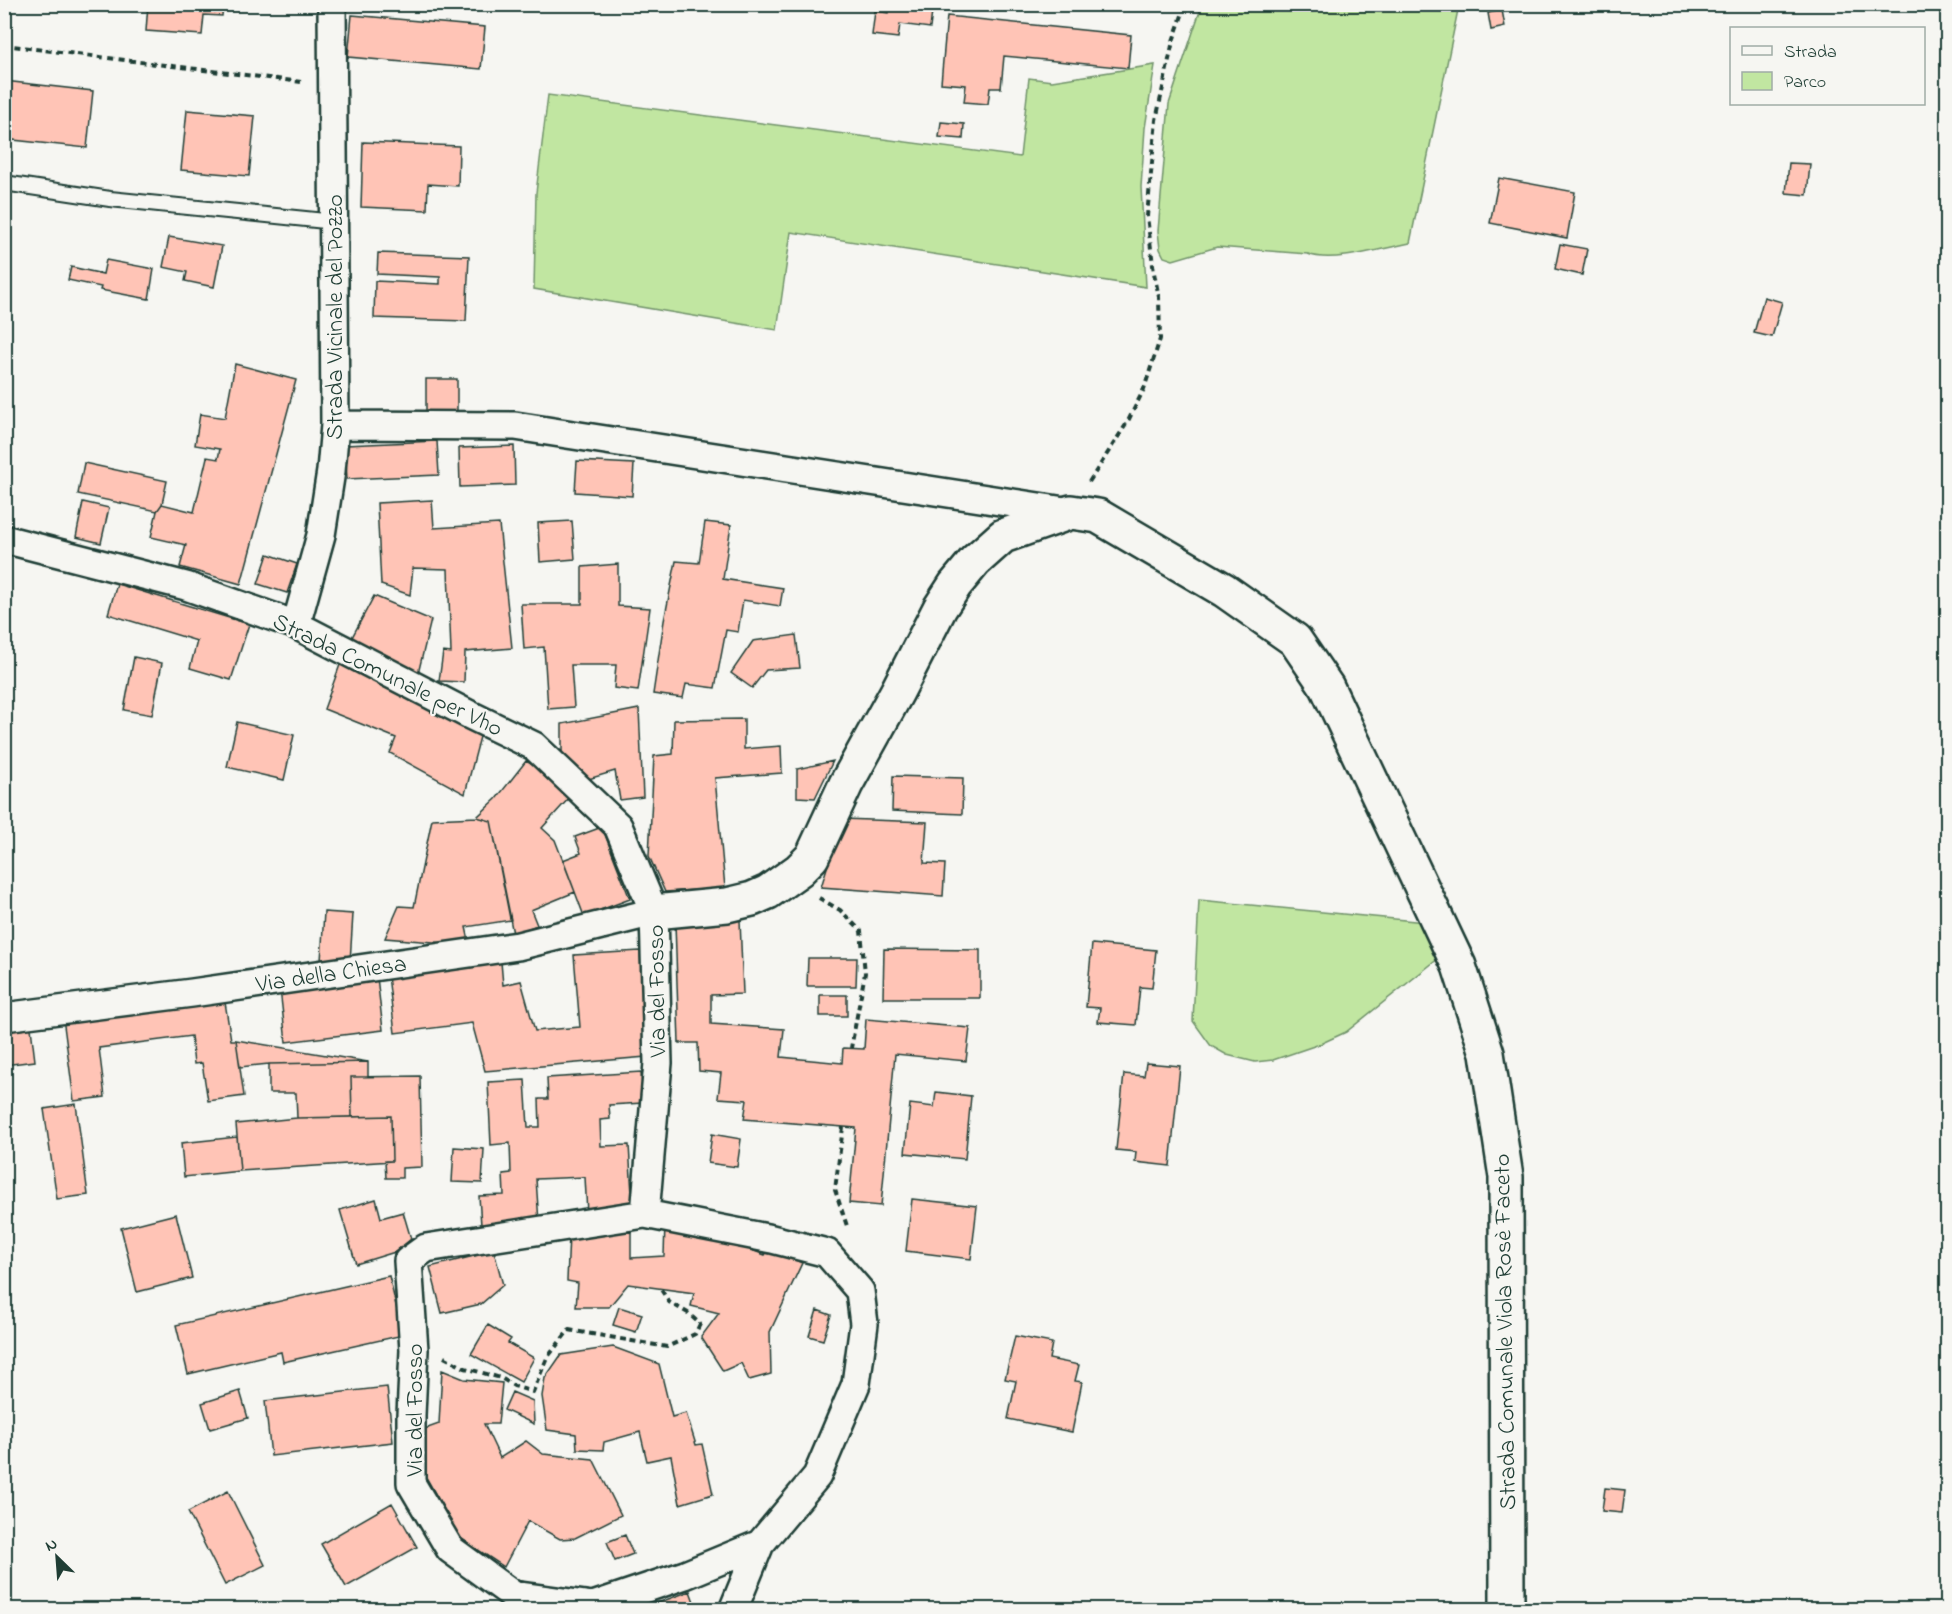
<svg xmlns="http://www.w3.org/2000/svg" width="1952" height="1614" viewBox="0 0 1952 1614" font-family="'Indie Flower',sans-serif">
  <rect width="100%" height="100%" fill="#f6f6f2"/>
  <filter id="ink" filterUnits="userSpaceOnUse"><feTurbulence type="fractalNoise" baseFrequency=".0167" numOctaves="2"/><feDisplacementMap in="SourceGraphic" scale="12" xChannelSelector="R" yChannelSelector="G"/><feConvolveMatrix kernelMatrix="1 2 1 2 8 2 1 2 1" color-interpolation-filters="sRGB"/></filter>
  <g filter="url(#ink)">
    <path fill="#c1e6a1" stroke="#70926a" stroke-width="1.5" d="M1202,5H1459L1410,243C1383,248 1332,264 1308,254L1217,247L1173,260L1164,257L1160,249L1158,231L1169,104Z
      M1155,65L1145,128L1141,187L1146,287L791,232L777,330L534,289L536,193L548,95L1020,157L1029,78L1052,81Z
      M1199,900L1425,922L1439,958L1346,1032L1320,1044L1273,1060L1255,1062L1227,1055L1211,1046L1193,1021Z"/>
    <path fill="#ffc4b6" stroke="#1f3d34" stroke-width="1.5" d="M148,4H223L222,16L204,15L202,35L146,31Z
      M889,4H933L930,28L900,24L898,38L872,35L875,11L888,13Z
      M1502,10L1505,27L1491,30L1488,13Z
      M352,15L485,27L481,69L348,57Z
      M947,16L1131,35L1128,68L1004,56L1001,88H990L988,104L964,102L966,85L941,83Z
      M4,81L93,91L87,148L4,139Z
      M187,110L255,116L249,176L181,170Z
      M941,122L964,124L963,139L939,137Z
      M363,142L459,146L458,186L428,184L427,210L361,207Z
      M1789,163L1810,164L1807,195L1786,193Z
      M1499,178L1575,192L1567,238L1490,223Z
      M169,237L222,246L214,287L185,281L187,272L163,267Z
      M1560,244L1587,249L1582,275L1555,269Z
      M378,253L469,256L466,321L374,318L375,281L440,284V277L377,274Z
      M106,260L154,269L149,299L100,290L101,287L68,280L71,267L103,274Z
      M1764,297L1782,302L1772,337L1754,333Z
      M235,364L296,380L241,584L180,567L186,545L151,537L157,511L162,504L194,512L207,457L218,459L220,449L195,445L200,414L225,418Z
      M426,379H457V415H426Z
      M437,441L439,475L347,479L345,445Z
      M514,446L515,485L460,487L459,448Z
      M577,461L634,464L632,496L575,492Z
      M84,463L167,481L162,504L157,511L78,494Z
      M432,500L434,528L499,524L512,648L465,652L464,682L439,681L443,652L451,653L448,569L413,568L410,595L381,585L377,503Z
      M83,502L109,508L101,543L76,537Z
      M572,521L575,559L540,562L538,523Z
      M705,522L731,525L723,579L783,588L780,606L743,600L738,632L726,630L715,688L686,684L683,698L653,694L664,621L676,561L699,563Z
      M268,554L297,564L287,593L258,584Z
      M618,564V606L650,608L638,691L614,688L616,665H571L574,707L548,709L544,647L524,649L521,604H582V567Z
      M117,584L249,624L231,680L190,668L197,641L108,614Z
      M374,596L431,620L417,678L349,643Z
      M796,635L800,668L766,670L752,688L731,673L753,641Z
      M134,657L162,663L152,715L124,710Z
      M341,662L481,733L465,794L390,753L396,738L324,709Z
      M639,709L643,797L620,800L615,771L582,781L562,760V724Z
      M744,719V749L781,746L782,773L715,778L725,888L665,892L649,856L654,756L673,754L674,720Z
      M237,722L294,735L284,780L227,767Z
      M526,761L552,776L571,796L542,828L555,840L575,892L531,910L537,925L513,934L491,821L477,817L496,799Z
      M833,761L815,798L797,797V769Z
      M893,776L963,778L962,814L892,811Z
      M477,817L491,821L511,920L466,927L470,945L385,938L399,906L414,907L432,819Z
      M842,819L927,822L924,863L945,864L943,896L821,887Z
      M602,827L630,899L584,916L563,860L581,853L575,837Z
      M324,912L353,914L350,962L321,961Z
      M740,920L743,994L711,995V1024L784,1029L781,1057L842,1063L843,1048L864,1049L866,1019L970,1028L966,1061L895,1054L881,1206L849,1203L856,1128L744,1119L747,1100L718,1098L721,1073L699,1071L698,1043H679L675,923Z
      M1092,944L1156,950L1152,988L1140,987L1136,1025L1098,1022L1100,1008L1086,1007Z
      M884,949L980,950V998H883Z
      M640,951L646,1057L485,1071L472,1023L395,1033L388,976L501,962L503,985L521,981L535,1031L580,1027L574,955Z
      M808,958H857L856,986H807Z
      M377,977L383,1030L286,1042L280,989Z
      M820,995H847V1016H820Z
      M224,996L231,1040H236L244,1096L208,1101L202,1063L194,1064L191,1036L99,1048L105,1097L74,1101L63,1018Z
      M31,1028L35,1061L4,1065V1032Z
      M236,1040L368,1062L269,1064L240,1067Z
      M368,1062V1077H351L352,1117L297,1118L296,1093H269V1064Z
      M1146,1063L1180,1066L1170,1166L1135,1162L1136,1152L1116,1150L1124,1074L1144,1076Z
      M641,1072L643,1103L609,1105L610,1119L600,1120L601,1146L629,1145L633,1211L587,1213L585,1177L536,1179L539,1222L481,1225L479,1196L504,1195L503,1174L511,1173L510,1143L491,1145L488,1082L525,1080L528,1127H540L539,1099H548L547,1078Z
      M420,1076L422,1167L402,1168V1178H386L385,1161H392L391,1116L352,1117L351,1077Z
      M936,1092L971,1096L965,1159L905,1153L910,1104L934,1107Z
      M76,1104L88,1195L57,1199L44,1109Z
      M391,1116L392,1161L240,1171L236,1124L297,1118Z
      M712,1134L741,1139L737,1167L708,1163Z
      M237,1137L240,1171L184,1177L181,1143Z
      M454,1147L484,1149L482,1183L452,1182Z
      M376,1199L381,1218L403,1212L411,1239L395,1252L356,1264L340,1210Z
      M912,1199L977,1206L971,1259L906,1251Z
      M176,1214L192,1278L137,1292L121,1228Z
      M665,1224L689,1227L765,1255L769,1248L802,1263L770,1332L771,1374L749,1380L741,1363L723,1371L701,1337L719,1313L691,1306L694,1293L628,1284L609,1307H576L578,1283L567,1281L569,1234L631,1232V1258L664,1256Z
      M494,1251L503,1285L481,1304L442,1313L430,1267Z
      M389,1276L403,1335L283,1362L281,1352L188,1374L176,1325Z
      M619,1307L642,1314L636,1332L613,1325Z
      M817,1310L831,1315L823,1340L809,1336Z
      M488,1325L511,1339L508,1343L534,1358L521,1382L471,1354Z
      M1015,1336L1052,1343L1049,1359L1079,1365L1075,1381L1082,1382L1072,1432L1008,1419L1016,1381L1005,1379Z
      M613,1347L659,1364L672,1417L686,1413L696,1445L702,1444L713,1494L680,1504L671,1456L647,1461L640,1432L604,1442L603,1450L577,1449L576,1434L547,1430L542,1396L545,1378L561,1355Z
      M442,1370L464,1379L502,1383L498,1424H484L500,1458L526,1441L543,1454L593,1459L621,1515L575,1538L560,1539L528,1521L504,1567L460,1538L421,1468L422,1430L439,1424Z
      M387,1387L393,1442L271,1456L265,1401Z
      M240,1391L248,1418L210,1429L202,1403Z
      M512,1392L533,1401L534,1424L504,1410Z
      M1605,1488L1625,1490L1622,1513L1602,1511Z
      M228,1491L265,1565L225,1585L188,1512Z
      M392,1503L417,1547L346,1587L321,1544Z
      M625,1535L633,1554L615,1561L607,1542Z
      M690,1591L697,1610H639Z"/>
    <g fill="none" stroke-linecap="round" stroke-linejoin="round">
      <defs>
        <path id="lane" d="M4,183L110,199L335,222"/>
        <path id="street" d="M335,425L515,426L1071,512
          M4,539L186,586L296,625L470,715L534,746L618,826L654,912L658,1063L645,1214L426,1248L408,1261L414,1350L411,1415V1483L450,1549L513,1595L593,1606L685,1575L760,1544L817,1476L856,1384L864,1324L860,1291L827,1253L772,1239L645,1214
          M296,625L321,535L331,471L335,425L332,4
          M4,1017L192,993L518,946L654,912
          M733,1610L760,1544"/>
        <path id="secondary" d="M654,912L727,905L752,899L768,892L799,870L812,857L846,784L897,692L940,608L955,585L975,561L1003,536L1071,512L1098,516L1224,590L1295,640L1327,687L1459,966L1487,1053L1506,1177L1507,1610"/>
      </defs>
      <use href="#lane" stroke="#1f3d34" stroke-width="18"/>
      <use href="#street" stroke="#1f3d34" stroke-width="32"/>
      <use href="#secondary" stroke="#1f3d34" stroke-width="38"/>
      <path stroke="#1f3d34" stroke-width="4" stroke-dasharray="6 4.5" stroke-linecap="butt" d="M4,45L301,82
        M1089,482L1127,423L1144,389L1160,339L1159,297L1154,273L1147,216L1156,120L1173,41L1186,4
        M819,898L840,910L861,931L865,973L851,1048
        M843,1127L835,1190L848,1229
        M444,1357L465,1368L501,1378L514,1386L533,1392L547,1358L569,1330L667,1347L695,1334L700,1324L688,1313L669,1302L660,1288"/>
      <use href="#lane" stroke="#f6f6f2" stroke-width="14"/>
      <use href="#street" stroke="#f6f6f2" stroke-width="27"/>
      <use href="#secondary" stroke="#f6f6f2" stroke-width="33"/>
    </g>
  </g>
  <g text-anchor="middle" stroke-width="4.5" stroke-linejoin="round" paint-order="stroke">
    <g font-size="24" fill="#1f3d34" stroke="#f6f6f2">
      <text transform="translate(334 317) rotate(-90)" y="8">Strada Vicinale del Pozzo</text>
      <text transform="translate(388 674) rotate(26)" y="8">Strada Comunale per Vho</text>
      <text transform="translate(331 973) rotate(-8)" y="8">Via della Chiesa</text>
      <text transform="translate(656 991) rotate(-91)" y="8">Via del Fosso</text>
      <text transform="translate(1504 1332) rotate(-91)" y="8">Strada Comunale Viola Rosè Faceto</text>
      <text transform="translate(414 1410) rotate(-90)" y="8">Via del Fosso</text>
    </g>
  </g>
  <rect width="1952" height="1614" fill="none" stroke="#f6f6f2" stroke-width="24"/>
  <rect x="12" y="12" width="1928" height="1590" fill="none" stroke="#1f3d34" stroke-width="2" filter="url(#ink)"/>
  <rect x="1730" y="27" width="195" height="78" fill="#f6f6f2" stroke="#a0aca6" stroke-width="1.5"/>
  <rect x="1742" y="46" width="30" height="9" fill="#f6f6f2" stroke="#a0aca6" stroke-width="1.5"/>
  <text x="1784" y="57" font-size="18" fill="#1f3d34">Strada</text>
  <rect x="1742" y="72" width="30" height="18" fill="#c1e6a1" stroke="#a0aca6" stroke-width="1.5"/>
  <text x="1784" y="87" font-size="18" fill="#1f3d34">Parco</text>
  <g transform="translate(57 1557) rotate(335)" stroke="#f6f6f2" stroke-width="4.5" paint-order="stroke">
  <path d="M0-4.5L10 22L0 15L-10 22Z" fill="#1f3d34"/>
  <text y="-9" font-size="16" font-weight="bold" text-anchor="middle" fill="#1f3d34">N</text>
  </g>
</svg>
